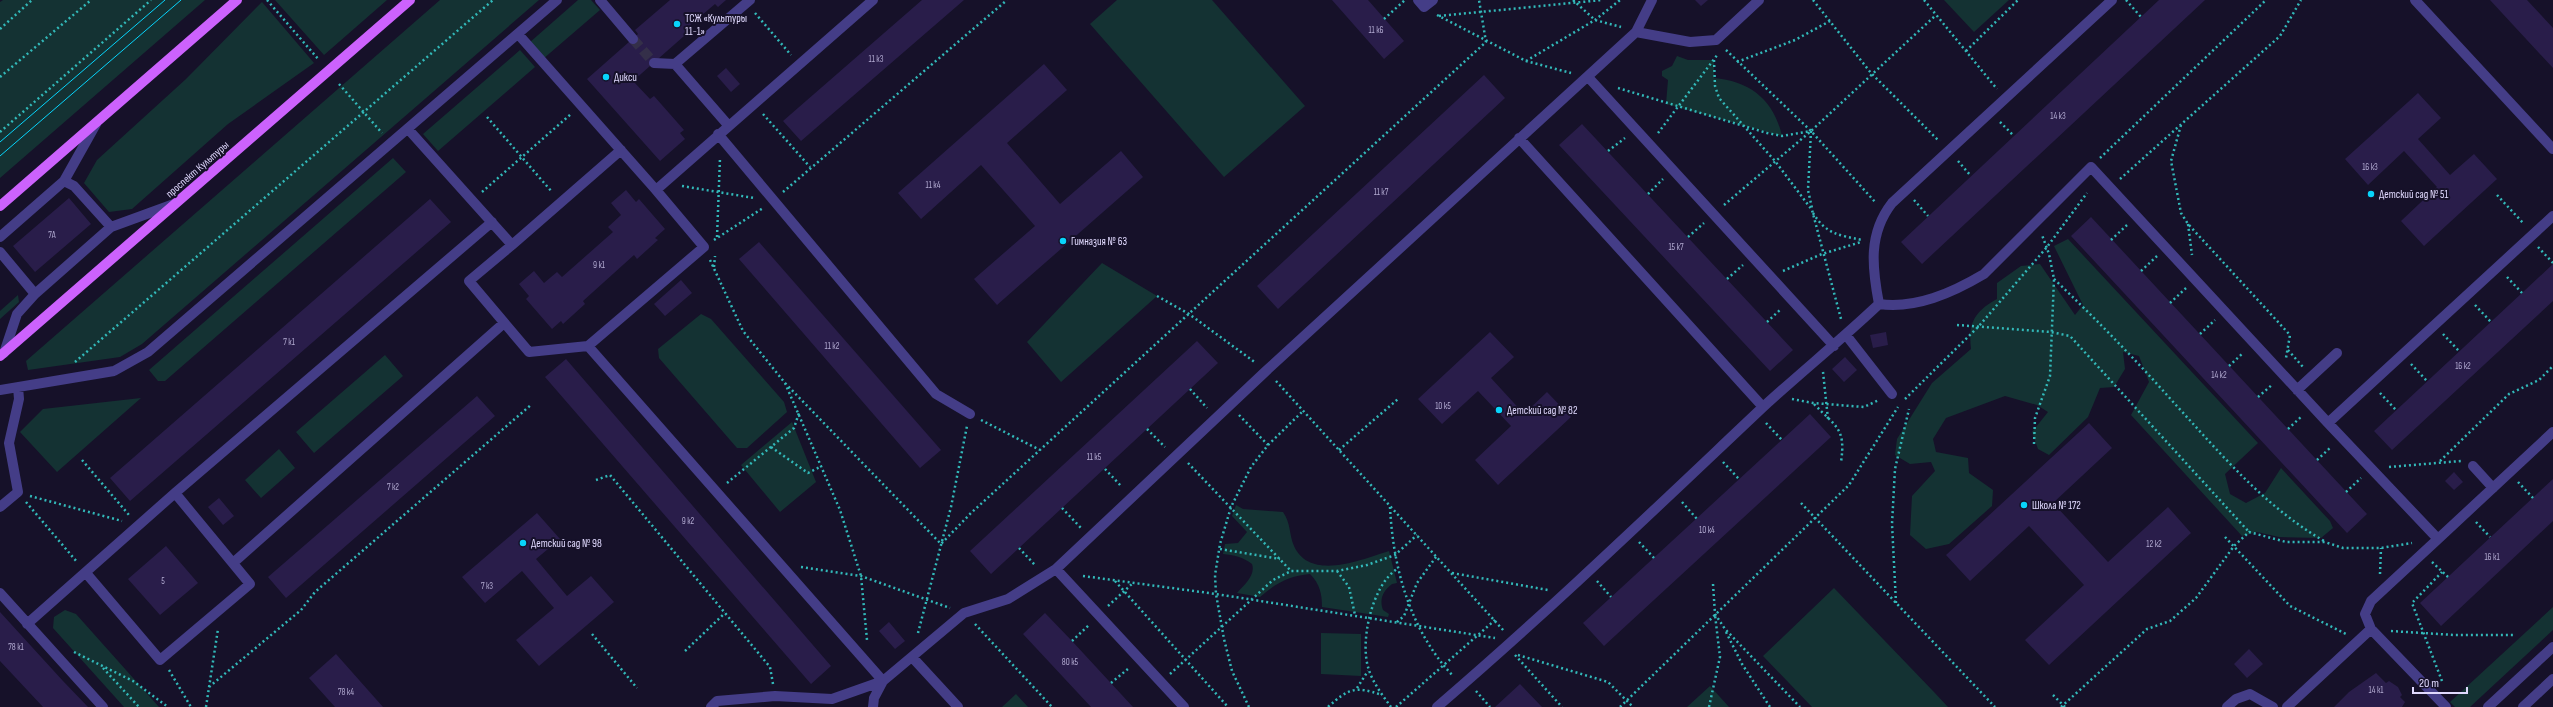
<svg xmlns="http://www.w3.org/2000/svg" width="2553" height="707" viewBox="0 0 2553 707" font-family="'Sofia Sans Condensed',sans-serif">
  <rect width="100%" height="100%" fill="#161129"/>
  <path fill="#143233" d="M3,0H205L0,178V2Z
    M275,0H387L324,55Z
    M440,0H539L142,344L120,357L28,370L26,361Z
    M578,0H591L600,10L543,59L529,43Z
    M1117,0H1212L1305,106L1224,177L1090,24Z
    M1944,0H2009L1974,32Z
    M262,2L314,63L228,124L132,209L109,212L84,183L97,160L186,79Z
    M520,50L535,67L438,151L423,134Z
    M1677,56L1688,60H1714V78C1750,81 1774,100 1782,136L1666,104L1668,80L1662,76V71L1672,66Z
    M393,158L406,172L165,381H158L149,370Z
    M2068,239L2258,443L2225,474L2230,494L2246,503L2265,493L2281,468L2330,521L2333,528L2321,538L2279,537L2257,532L2242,536L2131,415L2149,382L2139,356L2123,352L2125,369L2114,387L2100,388L2088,417L2049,455L2038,449L2032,432L2048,412L2037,405L2005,396L1946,418L1933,439L1936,452L1968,458L1969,473L1993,490L1992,506L1949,544L1926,549L1910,535L1912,496L1935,471L1931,462L1910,464L1895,455L1897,439L1932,383L1971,349C1968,323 1974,312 1997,299V283L2021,266L2040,264L2075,315L2083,305L2054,246Z
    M1102,263L1157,296L1061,382L1027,342Z
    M18,295L19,302L0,319V311Z
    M701,314L711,319L784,402L787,412L747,448H737L659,358L658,349Z
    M385,355L403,376L314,453L296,432Z
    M141,398L57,472L20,432L43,409Z
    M792,422L816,482L780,512L741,465Z
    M279,449L295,468L261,498L245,480Z
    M1236,505L1243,509L1283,512C1291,523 1289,535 1294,546C1310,582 1363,559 1389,551L1397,583L1392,584C1383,591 1379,599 1383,610L1389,614L1388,617L1322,607C1322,594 1320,584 1310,574C1289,576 1276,583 1260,597L1237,593C1244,585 1256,575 1252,564C1243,557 1234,555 1223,554L1225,544L1238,543L1247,532L1232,516Z
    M1834,588L1933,691L1948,707H1812L1763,656Z
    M2553,607V630L2470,707H2455L2450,702Z
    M65,610L76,614L159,707H124L53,628L54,617Z
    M1321,633L1361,634V676L1321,674Z
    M1710,686L1729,707H1687Z
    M1016,694L1028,707H1002Z"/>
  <path fill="#291d4a" d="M670,0H726L718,7L715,4L689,26L692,29L633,81L650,99L654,96L684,130L680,133L685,139L660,161L587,79L638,34L635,30Z
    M922,0H964L801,141L783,121Z
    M1332,0H1368L1404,41L1384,59Z
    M1695,0H1708L1701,6Z
    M2159,0H2205L1922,264L1901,242Z
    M2490,0H2527L2541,15L2553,28V68Z
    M1044,64L1067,90L1007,143L1060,204L1121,151L1143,177L997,305L974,279L1035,226L981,165L921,219L898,193Z
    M726,68L740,84L731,92L717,76Z
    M1484,75L1505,98L1278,309L1257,286Z
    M2418,93L2441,118L2418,139L2450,175L2474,154L2497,179L2424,246L2401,221L2437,187L2404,151L2368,185L2345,159Z
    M1582,124L1793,350L1770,371L1559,145Z
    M626,190L636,202L639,199L665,229L655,238L658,240L637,259L634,255L583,301L585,304L563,324L561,321L552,329L526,299L529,296L519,284L534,271L544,283L557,272L562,277L613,232L608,227L621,215L611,203Z
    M69,198L91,224L35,272L13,246Z
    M430,199L451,222L130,501L110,478Z
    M2091,217L2367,514L2347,533L2071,236Z
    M759,242L941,450L920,468L739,259Z
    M2553,264V301L2392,450L2374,431Z
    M681,280L692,293L665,316L654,304Z
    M1490,332L1514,357L1491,378L1524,414L1547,392L1571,417L1498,485L1475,460L1511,426L1478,391L1442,424L1418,399Z
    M1886,332L1888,345L1873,348L1870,335Z
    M1197,341L1218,363L991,574L970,551Z
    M1845,357L1857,370L1844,382L1832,369Z
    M566,359L831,666L811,684L545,377Z
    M477,396L495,416L286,598L268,577Z
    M1810,414L1831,437L1604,646L1583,623Z
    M2089,423L2112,448L2053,503L2108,562L2168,507L2191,533L2049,665L2025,640L2084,585L2029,526L1970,581L1946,555Z
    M2454,472L2463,482L2454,490L2445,481Z
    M2553,479V521L2441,626L2420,603Z
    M219,498L234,516L223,525L208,507Z
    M537,513L560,539L536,559L567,596L591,576L614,602L539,666L516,640L554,608L522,571L485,603L462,577Z
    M166,546L198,583L160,615L128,579Z
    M0,612L63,681L88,707H43L0,661Z
    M1045,613L1072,641L1133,707H1091L1023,634Z
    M889,622L905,641L895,649L879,631Z
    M2249,649L2263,664L2247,678L2234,664Z
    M336,654L383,707H335L309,678Z
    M2376,673L2386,683L2389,681L2398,687L2402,695L2400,697L2405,702L2402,707H2334L2349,692Z
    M1520,684L1542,707H1495Z"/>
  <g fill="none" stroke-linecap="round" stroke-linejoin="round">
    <path stroke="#342f49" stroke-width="10" stroke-dasharray="10 5" stroke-linecap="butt" d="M633,39L654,63"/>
    <path stroke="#32b9b9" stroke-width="2.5" stroke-dasharray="2 3" stroke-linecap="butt" d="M267,0L319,60
      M1573,0L1595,20L1621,27
      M1813,0L1871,73L1939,141
      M1924,0L1997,89
      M2126,0L2141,17
      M755,13L791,55
      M1437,15L1526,61L1571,73
      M1439,16L1602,0
      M1384,19L1405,0
      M0,29L32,0
      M1726,50L1811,131L1876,203
      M1966,51L2018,0
      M1714,60L1715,86L1719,98L1775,161L1812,210L1841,319
      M1526,61L1595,20L1620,0
      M1737,62L1795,40L1830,21
      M0,77L91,0
      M339,84L382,133
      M1618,88L1767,133L1782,136L1811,131
      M763,114L810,167
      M487,117L552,192
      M2000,122L2014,136
      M2181,125L2171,161L2181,213L2188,224L2290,335L2286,358
      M1811,131L1808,190L1812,208
      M0,132L151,0
      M1658,133L1718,54
      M1608,151L1625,138
      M2100,158L2266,0
      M1958,161L1971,176
      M2120,179L2280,36L2301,0
      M682,186L754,198
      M482,192L571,114
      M783,192L1007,0
      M1648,194L1663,179
      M2497,195L2524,224
      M1914,200L1928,216
      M1724,205L1811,131L1936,15
      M1813,213C1826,234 1838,235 1862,240
      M2188,224L2192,255
      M717,237L720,158
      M1688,237L1704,223
      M714,240L763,208
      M2111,240L2127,225
      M2538,247L2553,263
      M710,260L743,331L785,383L840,510L861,576L867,640
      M714,267L715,256
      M1783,271L1822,254L1861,242
      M2141,271L2157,256
      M2507,277L2522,293
      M1727,279L1743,265
      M2054,279C2096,319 2136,360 2175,404C2221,454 2264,506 2324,541
      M1157,296L1189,314L1256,363
      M2170,303L2186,288
      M2475,305L2491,322
      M1767,322L1781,309
      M1957,325L2051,332L2070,336L2249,532
      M2200,334L2215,320
      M2443,334L2459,351
      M2288,350L2303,367
      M75,362L493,0
      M2411,364L2427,381
      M2229,366L2243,353
      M1823,372L1828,419
      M1276,381L1504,631
      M785,383L941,544L971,513L1486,42L1479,0
      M1190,389L1207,408
      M2380,393L2396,410
      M2258,397L2273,384
      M1792,399L1813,403L1864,407L1879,400
      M1905,399L1979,326L2047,247L2087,193
      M1814,404C1836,427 1846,428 1841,462
      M1239,415L1268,445
      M981,420L1040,450
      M1766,423L1782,440
      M1147,429L1165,447
      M2288,429L2302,416
      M2034,444L2035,418L2050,376L2054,279L2049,254L2042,235
      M771,447L808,473L822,466
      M1339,450L1398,399
      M82,460L129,515
      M2317,460L2331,447
      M2440,461L2509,394L2539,380L2553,366
      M1723,462L1739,479
      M1188,463L1291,571
      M2389,467L2461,461
      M1105,469L1122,487
      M596,480L610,475L770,667L773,684
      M2518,482L2533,498
      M727,483L794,428L799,413
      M2346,492L2361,478
      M30,496L122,521
      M26,502L77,562
      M1682,502L1697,519
      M1801,503L1995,707
      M1390,507C1393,568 1410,630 1453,676
      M1062,508L1081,528
      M2476,522L2490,537
      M2225,537L2290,606L2346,634
      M1639,542L1654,558
      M1019,548L1035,565
      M1220,549L1280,559
      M2432,562L2448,577
      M801,567L861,576L950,608
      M1337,571L1349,587L1355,615
      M1452,573L1548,590
      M2380,574L2381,548
      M1083,576L1216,594L1495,638
      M1115,581L1228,707
      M1597,581L1611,597
      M1713,584L1715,614L1725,629L1800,707
      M1896,603L1892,524L1895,469L1909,409
      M1108,606L1133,583
      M1397,622L1404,616L1417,583L1436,557
      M975,624L1052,707
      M2391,631L2454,635H2515
      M1726,632L1742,664L1770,707
      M918,633L951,507L967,426
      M592,634L637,688
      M1072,641L1089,625
      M685,651L725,613
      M74,652L133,681L168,707
      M1515,655L1562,707
      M1518,655L1608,682L1633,707
      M103,668L139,707
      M169,670L191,707
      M1170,674L1273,580L1291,571H1337L1367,565L1395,555L1417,535
      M2442,681L2412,603L2442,572
      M1111,683L1129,668
      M209,687L301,610L315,592L532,404
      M1357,688L1368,671
      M1476,691L1490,707
      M2053,695L2065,707
      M206,707L218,629
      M1249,707L1232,671L1224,639L1216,594L1215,575L1220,544L1231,507L1251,467L1268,445L1303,411
      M1328,707C1349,688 1355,686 1382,695
      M1391,707C1383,696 1373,683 1369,670C1359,643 1372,585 1397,569
      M1396,707L1495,620
      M1620,707L1849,485L1898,407
      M1709,707L1720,657L1715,615
      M2061,707L2147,629L2170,621L2196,598L2234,546L2249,532L2286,542H2325L2343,548H2381L2412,543"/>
    <path stroke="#443d87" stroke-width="10" d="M600,0L633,39
      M1418,0L1424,7L1433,0
      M2415,0L2553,149
      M1636,32L1690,42L1716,40L1759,0
      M518,34L656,190L873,0
      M654,63L675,64L750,0
      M675,64L728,125
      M1588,77L1834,346
      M408,129L512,245L621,150
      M718,134L936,394L970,414
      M1519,138L1763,407
      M64,181L74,186L111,227
      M0,237L64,181L96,124
      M512,245L469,281L529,352L588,346L704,247L656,190
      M0,252L35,294
      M1879,304C1916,309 1952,293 1984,274L2091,167L2328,423L2438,539L2371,601L2365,614L2371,629L2446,707
      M1846,335L1892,394
      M588,346L883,681L874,698L873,707
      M4,353L17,314L35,294L111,227L174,204
      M0,390L114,371L148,352L557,0
      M2297,390L2337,353
      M2328,423L2553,216
      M2473,466L2493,488
      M0,507L18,492L9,443L19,399L18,387
      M2438,539L2553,432
      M233,563L504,323
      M1056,569L1184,707
      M86,573L160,660L250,584L175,493
      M0,593L103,707
      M27,624L175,493L492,222
      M912,657L958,707
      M711,707L717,701L775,696L832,699L883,681L964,613L1008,599L1056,569L1266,371L1636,32L1652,0
      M1437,707C1549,611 1655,509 1762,408C1800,373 1841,340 1879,304C1872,267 1868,234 1892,203L2112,0
      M2227,707L2236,699L2250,694L2273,707
      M2287,707L2371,629
      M2488,707L2553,647
      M2523,707L2553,679"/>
    <path stroke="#cc62fd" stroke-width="10" d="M0,206L237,0
      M0,356L410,0"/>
    <path stroke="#08d4fb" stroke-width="1" d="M0,142L165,0
      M0,156L181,0"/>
  </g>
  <g fill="#08d4fb" stroke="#161129" stroke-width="1.5">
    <circle cx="677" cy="24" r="4"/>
    <circle cx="606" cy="77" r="4"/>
    <circle cx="2371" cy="194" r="4"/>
    <circle cx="1063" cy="241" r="4"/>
    <circle cx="1499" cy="410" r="4"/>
    <circle cx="2024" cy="505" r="4"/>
    <circle cx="523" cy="543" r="4"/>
  </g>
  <g text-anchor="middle" stroke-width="4" stroke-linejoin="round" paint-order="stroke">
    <g font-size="9" fill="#b2aad1">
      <text x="1376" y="33">11 к6</text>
      <text x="876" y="62">11 к3</text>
      <text x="2058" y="119">14 к3</text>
      <text x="2370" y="170">16 к3</text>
      <text x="933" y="188">11 к4</text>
      <text x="1381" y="195">11 к7</text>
      <text x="52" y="238">7А</text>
      <text x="1676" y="250">15 к7</text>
      <text x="599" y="268">9 к1</text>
      <text x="289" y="345">7 к1</text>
      <text x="832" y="349">11 к2</text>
      <text x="2463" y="369">16 к2</text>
      <text x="2219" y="378">14 к2</text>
      <text x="1443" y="409">10 к5</text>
      <text x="1094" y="460">11 к5</text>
      <text x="393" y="490">7 к2</text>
      <text x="688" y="524">9 к2</text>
      <text x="1707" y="533">10 к4</text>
      <text x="2154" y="547">12 к2</text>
      <text x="2492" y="560">16 к1</text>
      <text x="163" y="584">5</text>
      <text x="487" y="589">7 к3</text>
      <text x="16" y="650">78 к1</text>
      <text x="1070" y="665">80 к5</text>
      <text x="2376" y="693">14 к1</text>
      <text x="346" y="695">78 к4</text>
    </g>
    <g font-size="11" fill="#e0d9fe" stroke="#161129" text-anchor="start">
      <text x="685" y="22">ТСЖ «Культуры<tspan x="685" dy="13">11-1»</tspan></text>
      <text x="614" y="81">Дикси</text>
      <text x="2379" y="198">Детский сад № 51</text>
      <text x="1071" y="245">Гимназия № 63</text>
      <text x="1507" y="414">Детский сад № 82</text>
      <text x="2032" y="509">Школа № 172</text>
      <text x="531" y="547">Детский сад № 98</text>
    </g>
    <g font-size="11" fill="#e0d9fe" stroke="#161129">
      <text transform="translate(197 169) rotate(-41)" y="4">проспект Культуры</text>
    </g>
  </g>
  <path d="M2413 687v6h54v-6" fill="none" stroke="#e0d9fe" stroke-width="2"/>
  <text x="2419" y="687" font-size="12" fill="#e0d9fe" stroke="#161129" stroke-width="3" paint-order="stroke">20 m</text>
</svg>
